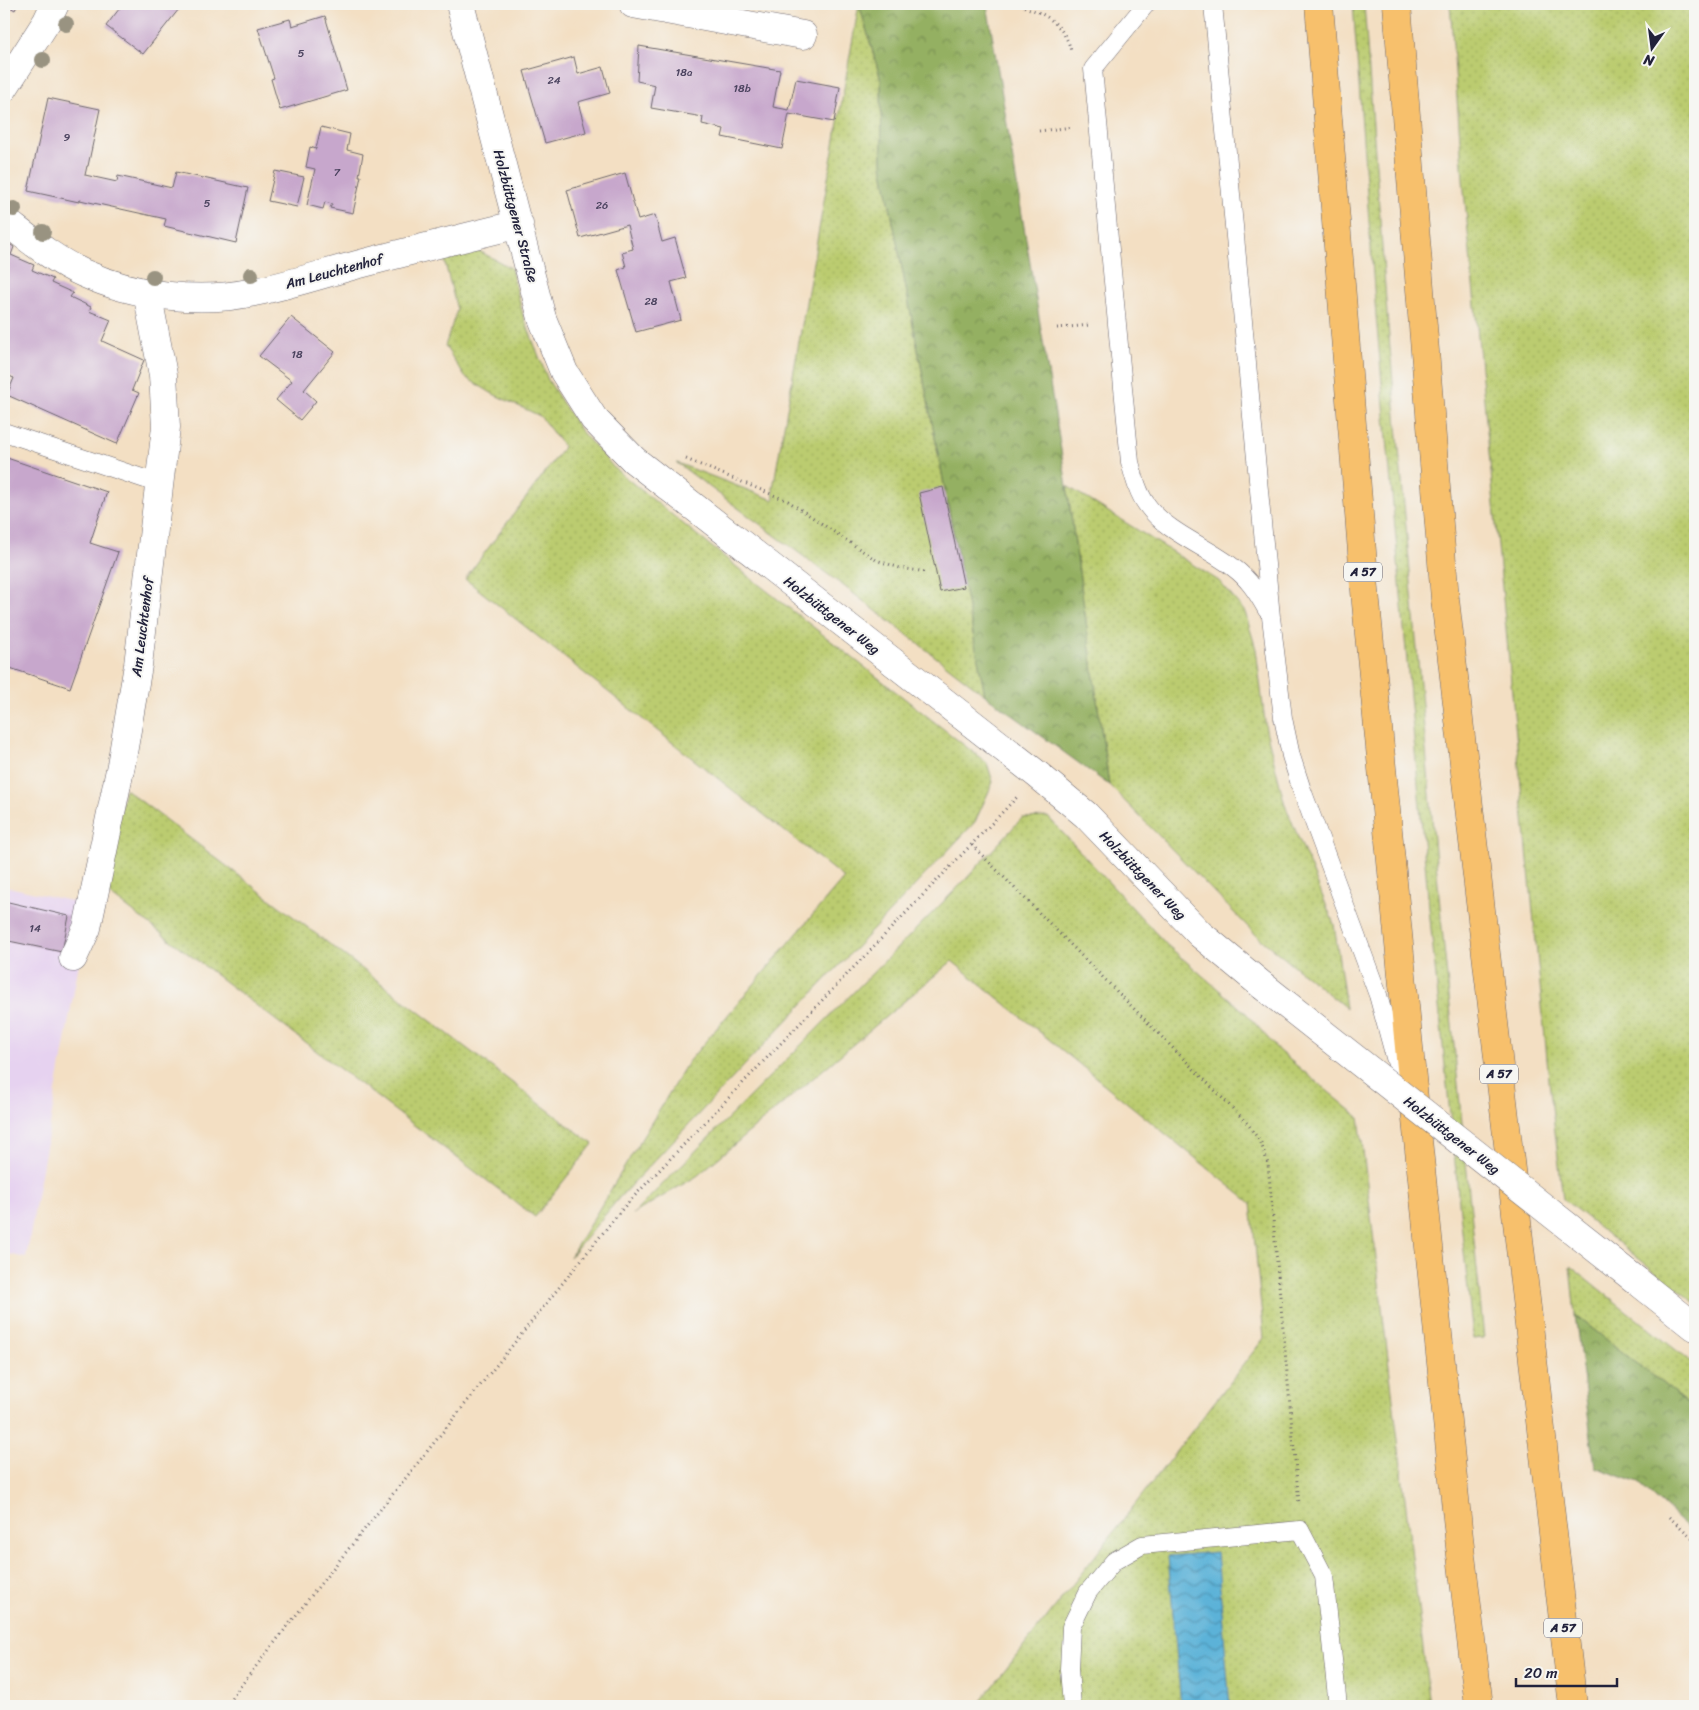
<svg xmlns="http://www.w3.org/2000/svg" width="1699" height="1710" viewBox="0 0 1699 1710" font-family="Sriracha,sans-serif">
  <defs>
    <pattern id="grass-dots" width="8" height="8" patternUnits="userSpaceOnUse" patternTransform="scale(1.25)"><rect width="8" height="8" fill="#bbcc6f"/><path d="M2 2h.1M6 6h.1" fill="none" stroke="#a0af61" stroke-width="1.8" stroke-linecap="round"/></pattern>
    <pattern id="forest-crowns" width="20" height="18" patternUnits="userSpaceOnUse" patternTransform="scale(1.25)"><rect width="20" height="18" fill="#94b062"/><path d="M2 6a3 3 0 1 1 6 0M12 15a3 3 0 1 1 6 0" fill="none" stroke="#788f52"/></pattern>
    <pattern id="water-waves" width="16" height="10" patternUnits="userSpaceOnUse" patternTransform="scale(1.25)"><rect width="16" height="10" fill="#5bb2d8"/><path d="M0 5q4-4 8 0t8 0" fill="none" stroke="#4b90b0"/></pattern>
  </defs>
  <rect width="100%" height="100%" fill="#f6f6f2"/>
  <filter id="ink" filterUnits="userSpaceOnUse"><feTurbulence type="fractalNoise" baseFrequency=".02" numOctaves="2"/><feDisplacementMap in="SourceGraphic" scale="10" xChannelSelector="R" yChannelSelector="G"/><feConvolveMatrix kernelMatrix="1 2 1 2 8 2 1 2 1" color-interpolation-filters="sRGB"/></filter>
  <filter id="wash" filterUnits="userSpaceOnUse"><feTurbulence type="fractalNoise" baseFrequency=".0096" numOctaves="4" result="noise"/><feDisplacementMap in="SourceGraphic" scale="20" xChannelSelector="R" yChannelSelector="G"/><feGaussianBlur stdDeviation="1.12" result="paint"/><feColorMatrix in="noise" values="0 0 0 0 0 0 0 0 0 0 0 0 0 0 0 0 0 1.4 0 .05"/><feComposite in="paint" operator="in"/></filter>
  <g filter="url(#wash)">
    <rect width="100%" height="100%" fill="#f3dfc3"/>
    <path fill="#e6d2f0" d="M4,886L84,904L79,963L26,1258L4,1253Z"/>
    <path fill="url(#grass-dots)" stroke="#6e7755" d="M859,4L881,80L882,165L985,695L845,587L677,463L774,500L773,488Z
      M1353,4H1364L1387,314L1441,918L1484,1338L1473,1339L1430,919L1376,316Z
      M1450,4H1695V1303L1563,1199L1550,1090L1463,180Z
      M479,251L511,268L523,315L548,380L580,430L615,469L748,576L987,763L993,782L975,822L619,1198L570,1257L688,1062L844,878L465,579L564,447L540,416L493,394L465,377L445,346L457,310L444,259Z
      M1067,486L1219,581L1245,612L1256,649L1266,730L1285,805L1334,924L1346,1008L1257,936L1109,785Z
      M125,789L593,1144L535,1217L103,889Z
      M1048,817L1167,945L1247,1014L1279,1051L1359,1117L1430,1706H977L1095,1556L1264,1338L1251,1203L952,961L697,1176L633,1214L966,879L1022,818Z
      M1570,1266L1695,1365V1409L1575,1315Z"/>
    <path fill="url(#forest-crowns)" stroke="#5b694e" d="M859,4H987L1067,486L1109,785L985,695L882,165L881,80Z
      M1575,1315L1695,1409V1534L1639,1483L1595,1467Z"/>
    <path fill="url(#water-waves)" stroke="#3e6a8a" d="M1217,1552L1230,1706H1181L1168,1556Z"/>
    <g id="blocks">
      <path fill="#c7a7cc" d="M4,4H18L15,10L10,7L4,20Z
        M123,4H183L143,54L106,26Z
        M325,16L347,90L280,110L271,79L274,78L258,28L290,19L292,26Z
        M639,46L780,70L773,107L789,110L796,79L840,87L834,122L789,114L782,149L722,137L724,129L702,124L703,117L651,108L655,85L637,81Z
        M574,57L578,74L603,67L610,93L578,102L586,132L545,143L524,71Z
        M48,98L100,109L88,166H87L85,175L117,182L118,176L172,188L176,172L248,188L236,243L164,226L166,219L80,200L79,202L28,191Z
        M321,127L350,134L347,150L363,154L359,176H361L353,213L330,208L332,204L325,202L323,209L307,205L315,169L306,167L310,147L316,149Z
        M275,171L304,177L297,207L268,201Z
        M625,173L638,220L655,215L662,242L675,238L686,278L671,282L681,320L636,332L618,270L626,267L622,252L633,249L627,225L580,238L567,190Z
        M4,240L14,247L11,255L34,265L32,270L53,279L51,283L73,293L70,297L91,307L89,311L111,320L102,341L144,360L132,390L139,393L117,444L7,395L14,378L4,374Z
        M291,317L335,352L304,390L316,401L300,420L276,400L292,381L259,356Z
        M4,457L107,492L90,543L118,552L70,688L4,666V521L6,514H4Z
        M943,487L964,587L940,592L919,493Z
        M4,901L69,916L62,952L4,940Z"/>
    </g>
  </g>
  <g filter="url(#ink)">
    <use href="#blocks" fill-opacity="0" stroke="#6b646b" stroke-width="1"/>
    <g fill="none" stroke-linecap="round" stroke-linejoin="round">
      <defs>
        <path id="service" d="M1146,4L1093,69L1130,462C1134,477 1138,493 1147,505C1167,533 1208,547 1234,568C1249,579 1258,594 1267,610
          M1213,4L1271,617L1283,718L1291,756L1302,790L1378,995L1403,1087
          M4,432L160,484
          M1072,1706L1069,1669L1071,1627L1088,1592L1114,1561L1142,1545L1300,1530L1324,1576L1338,1706"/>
        <path id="minor" d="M460,4L542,318L564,372L594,419L634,460L1038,775L1086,815L1200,934L1263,986
          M633,4L803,35
          M4,88L47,21L55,4
          M4,220C29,239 54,260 83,273C134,296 199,304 254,292C290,285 325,273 360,264C413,250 466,237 519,224
          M73,958L87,928L121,765L138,665L166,427L163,375L147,292
          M1637,1281L1695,1327"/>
        <path id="motorway" d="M1319,4L1366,603L1418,1140L1460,1547L1479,1706
          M1397,4L1445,599L1573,1706"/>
      </defs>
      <use href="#service" stroke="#6b646b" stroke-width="19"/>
      <use href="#minor" stroke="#6b646b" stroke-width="29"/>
      <use href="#motorway" stroke="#6b646b" stroke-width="29"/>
      <path stroke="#6b646b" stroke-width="3" stroke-dasharray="1 4" stroke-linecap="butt" d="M1020,4C1027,9 1035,10 1042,14C1056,21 1069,37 1071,52
        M1039,131L1073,127
        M1057,328L1091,325
        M686,459L788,501L876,560L900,568L927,572
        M972,845L1248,1124L1261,1143L1268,1164L1299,1504
        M1669,1517L1695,1540
        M225,1706L322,1582L623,1208L1017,797"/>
      <use href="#service" stroke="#fff" stroke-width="18"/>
      <use href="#minor" stroke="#fff" stroke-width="28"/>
      <use href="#motorway" stroke="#f7c06c" stroke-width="28"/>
      <defs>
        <path id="minor-bridge" d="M1263,986L1637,1281"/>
      </defs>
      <use href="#minor-bridge" stroke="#6b646b" stroke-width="29" stroke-linecap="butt"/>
      <use href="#minor-bridge" stroke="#fff" stroke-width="28"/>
    </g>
    <g fill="#999381">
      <circle cx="66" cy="24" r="8"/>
      <circle cx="43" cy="60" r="8"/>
      <circle cx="14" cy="209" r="8"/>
      <circle cx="43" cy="232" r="8"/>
      <circle cx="251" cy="275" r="8"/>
      <circle cx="153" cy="277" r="8"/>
    </g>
  </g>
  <g text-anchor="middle" stroke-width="4" stroke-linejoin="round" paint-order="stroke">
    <g font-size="11" fill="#4b435f">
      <text x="301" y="57">5</text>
      <text x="684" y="76">18a</text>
      <text x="554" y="84">24</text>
      <text x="742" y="92">18b</text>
      <text x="67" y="141">9</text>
      <text x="337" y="176">7</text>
      <text x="207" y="207">5</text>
      <text x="602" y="209">26</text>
      <text x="651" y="305">28</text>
      <text x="297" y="358">18</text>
      <text x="35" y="932">14</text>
    </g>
    <g fill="#f6f6f2" stroke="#626272" stroke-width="1">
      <rect x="1344" y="562.5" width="38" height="19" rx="4"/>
      <rect x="1480" y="1064.5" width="38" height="19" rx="4"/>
      <rect x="1544" y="1618.5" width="38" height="19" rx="4"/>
    </g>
    <g font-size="12" font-weight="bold" fill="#22223b">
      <text x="1363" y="576">A 57</text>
      <text x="1499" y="1078">A 57</text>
      <text x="1563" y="1632">A 57</text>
    </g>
    <g font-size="14" fill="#22223b" stroke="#f6f6f2">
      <text transform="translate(516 216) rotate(75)" y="5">Holzbüttgener Straße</text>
      <text transform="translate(334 271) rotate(-15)" y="5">Am Leuchtenhof</text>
      <text transform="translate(832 615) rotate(38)" y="5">Holzbüttgener Weg</text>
      <text transform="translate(142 627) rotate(-83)" y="5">Am Leuchtenhof</text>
      <text transform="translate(1143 875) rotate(46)" y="5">Holzbüttgener Weg</text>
      <text transform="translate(1452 1135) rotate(38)" y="5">Holzbüttgener Weg</text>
    </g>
  </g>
  <rect width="1699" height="1710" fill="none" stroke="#f6f6f2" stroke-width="20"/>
  <g transform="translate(1652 48) rotate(194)" stroke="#f6f6f2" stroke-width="4" paint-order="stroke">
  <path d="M0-4L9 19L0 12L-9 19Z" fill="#22223b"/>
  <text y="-8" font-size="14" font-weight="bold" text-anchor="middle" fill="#22223b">N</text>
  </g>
  <path d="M1516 1678v8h101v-8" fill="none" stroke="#22223b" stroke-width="2.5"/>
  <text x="1524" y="1678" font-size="15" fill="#22223b" stroke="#f6f6f2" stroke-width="4" paint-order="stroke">20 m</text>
</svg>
